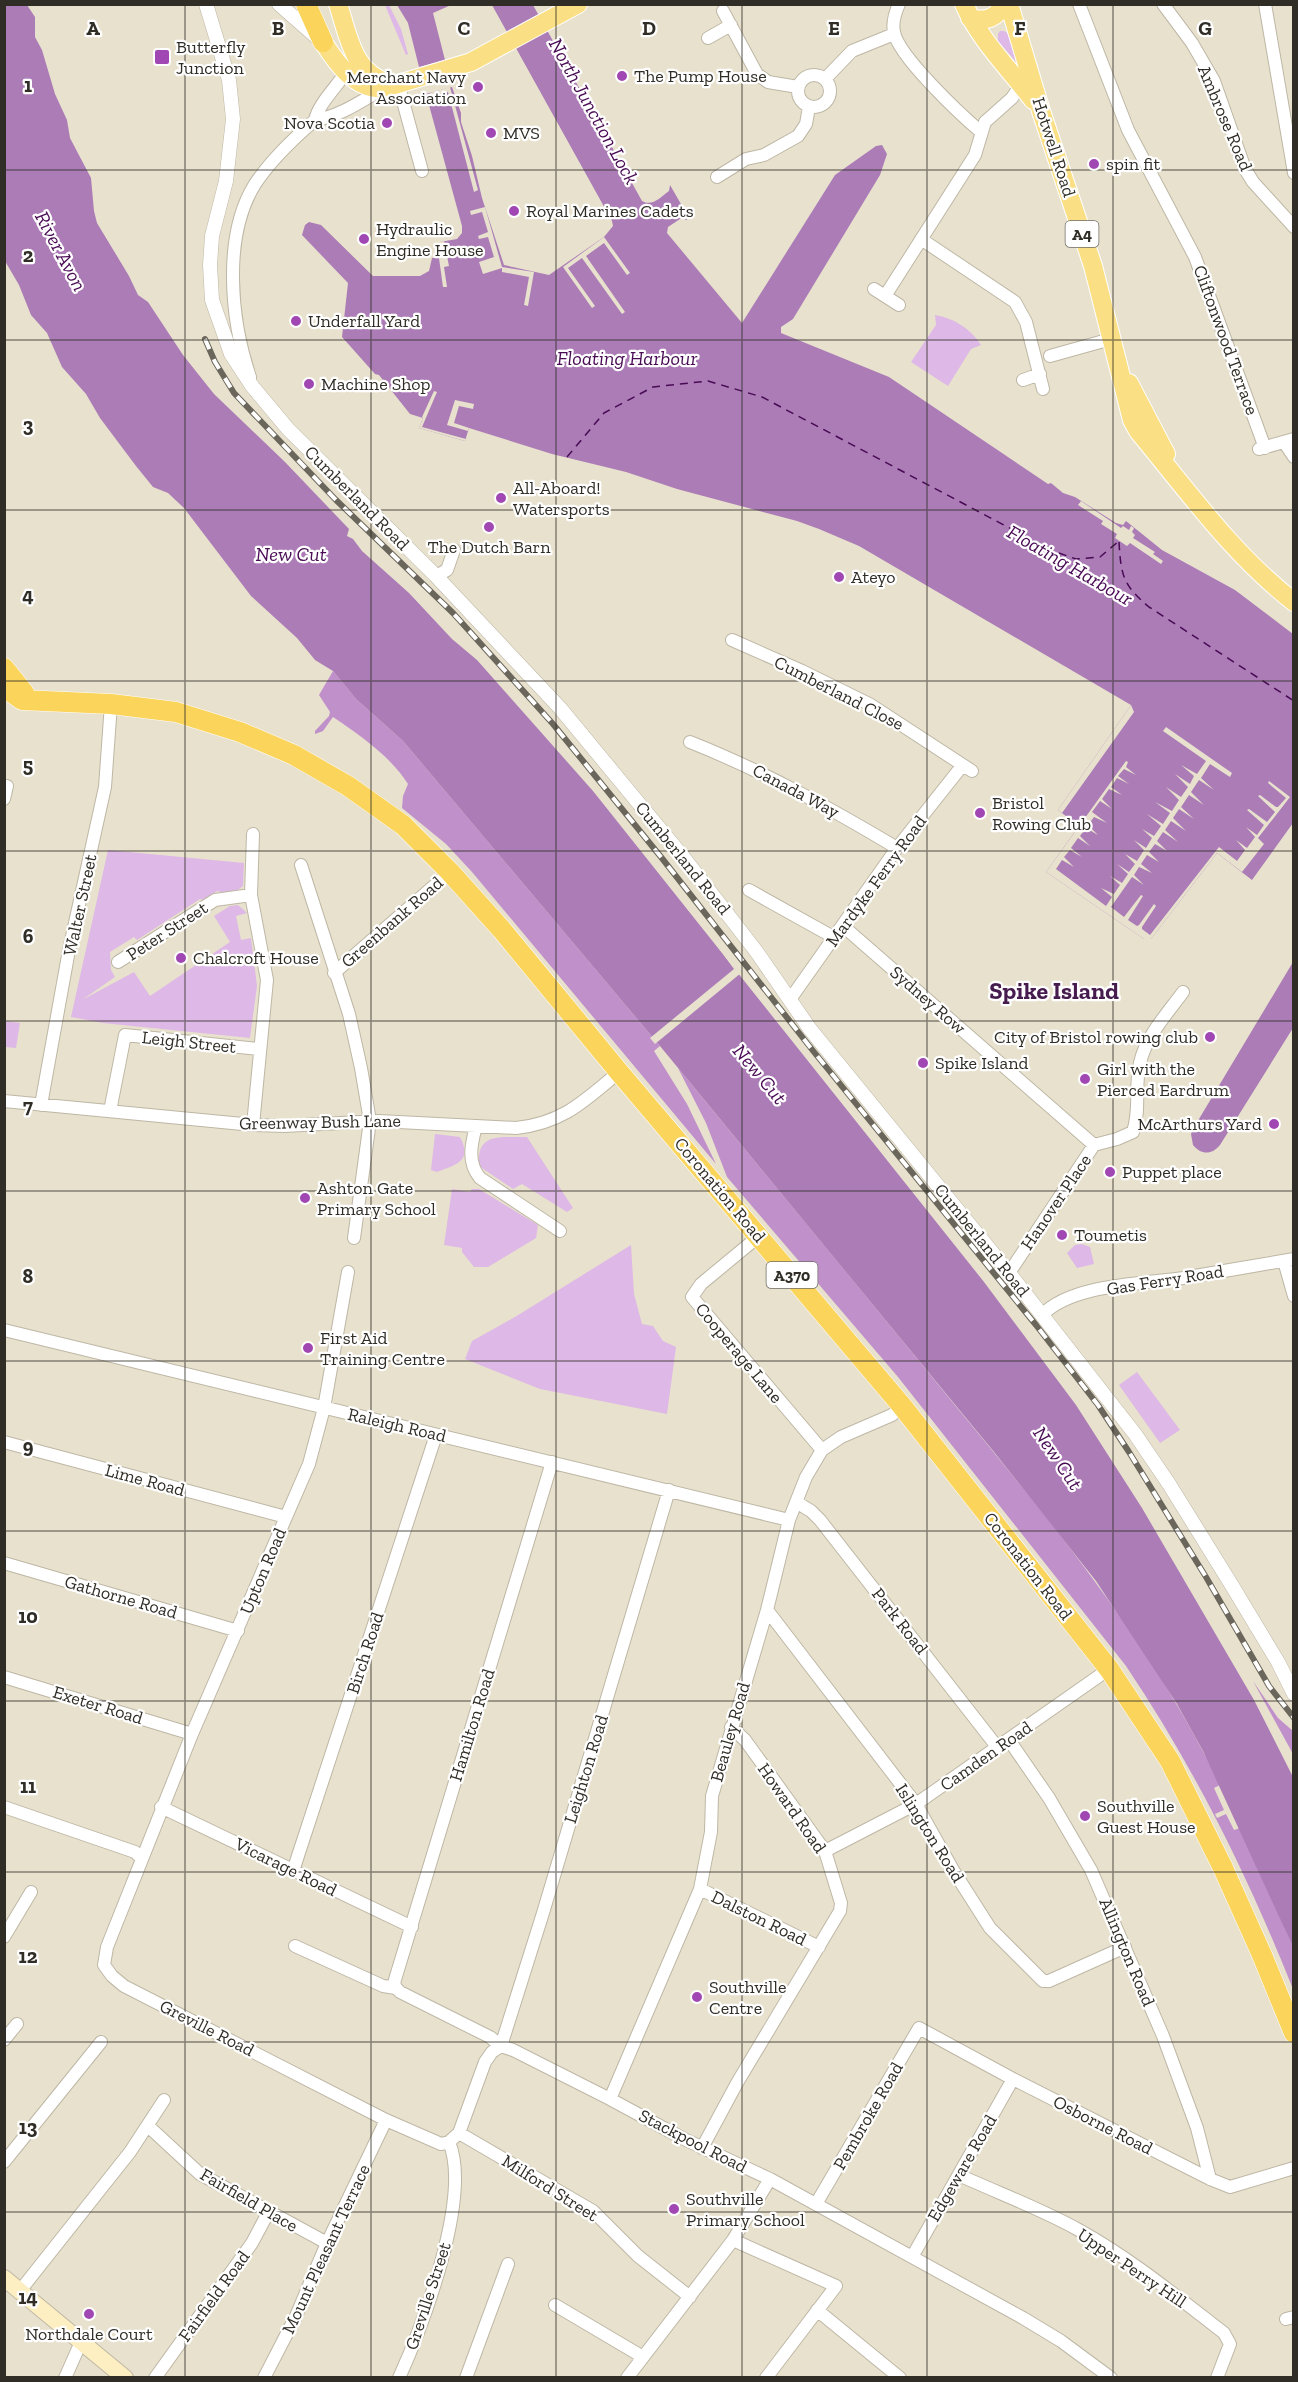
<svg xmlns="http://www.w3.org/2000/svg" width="1298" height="2382" viewBox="0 0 1298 2382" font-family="'Zilla Slab',serif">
  <rect width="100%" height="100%" fill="#e8e1ce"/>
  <path fill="#deb8e6" d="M385,5H389L401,29L408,54L406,55Z
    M1000,31H1004L1007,33L1022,60L1017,63L998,41V34Z
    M935,315C954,318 971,329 981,345L971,349L948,386L911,362L936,325Z
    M108,850L244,863L243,886C233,894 228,894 217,891L204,900L200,899L137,940L134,937L110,952L111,970L115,977L82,1000L134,972L150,996L230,942L214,916L230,906L238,905L247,913L236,916L241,940L251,938L257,986L250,1038L103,1023L71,1017Z
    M4,1021L20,1023L16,1048L5,1047Z
    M435,1134L460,1137C473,1161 456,1165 437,1172L431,1170Z
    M527,1137L573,1208L567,1212L522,1184L513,1189L479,1166C476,1131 502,1138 527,1137Z
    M452,1189L470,1192L472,1189H479L538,1225L536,1238L488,1267H474L462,1252V1248L444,1245Z
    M1082,1244L1090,1247L1094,1264L1077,1268L1067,1253L1075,1245Z
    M631,1245L634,1294L642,1324L653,1326L663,1341L676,1347L667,1414L540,1389L465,1359L472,1341L515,1317Z
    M1137,1372L1180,1430L1160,1443L1119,1385Z"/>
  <path fill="#c090cb" d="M333,671L356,699L403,741L660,1046L654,1051L687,1104L716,1164L472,872L446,844L402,808L403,796L408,784C390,756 361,736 333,717L323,731L315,734V731L329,716L330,712L319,695Z
    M678,1068C770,1180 863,1292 954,1404C1053,1524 1152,1644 1220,1785L1214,1788L1224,1810L1215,1814L1217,1818L1226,1814L1234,1830L1240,1828L1293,1947V1989C1248,1876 1194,1767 1126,1666L898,1377L727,1177L706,1123Z
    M1253,1681L1278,1718L1293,1731V1754Z"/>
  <path fill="#ab7cb6" d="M5,5H27L35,17V37L42,50L55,94L67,120L70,138L91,178L94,211L97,223L129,276L138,295L148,302L183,355L214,394L285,462L349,529L347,536L353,539L362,551L409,593L452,639L477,660L593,791L984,1282L1076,1405L1142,1508L1254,1700L1293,1777V1947L1203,1751L1177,1704L1096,1581L994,1452L660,1046L403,741L356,699L333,671L315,660L297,638L251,596L184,508L168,493L153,487L136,466L100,418L86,394L62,367L47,333L31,315L19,285L5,261Z
    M397,5H451L433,13L445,60L419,67L408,23Z
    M492,5H533L642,201C652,207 661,197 669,191L670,185L689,218L686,220L683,217L668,227L667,233L742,323L835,175L876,146L882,145L887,154L880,175L793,319L781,327V333L889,377L1048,484L1051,483L1063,493L1075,497L1116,523L1123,525L1126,521L1162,550L1235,590L1293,634V823L1252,880L1217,853L1151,939H1144L1046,872L1079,826L1058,810L1131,705L859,546L819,529L797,521L677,489L626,472L552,454L469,428L465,441L419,428L423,418L410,414L379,375L375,374L342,337L348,283L302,235L305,225L309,222L321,225L373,276H420L429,271L432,258L438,257V251L441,250L440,242L457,239L462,233V226L426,94L452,87L461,113V122L472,156L482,198L504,265L549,275L604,237L613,226L612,221Z
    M1293,962V1028L1220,1145C1212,1155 1201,1155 1193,1145L1191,1134L1193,1129Z"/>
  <path fill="#e8e1ce" d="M450,87L478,190L474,192L448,92L431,96L430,93Z
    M485,207L502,267L534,272L528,306L524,305L529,277L502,272V268L483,274L479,262L494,257L488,237L479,239L478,236L488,232L482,212L471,215L470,211Z
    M604,237L630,273L627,275L604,243L586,256L625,312L622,314L582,258L568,268L595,306L592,308L563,267Z
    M444,241L449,266L444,267L447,287H443L438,251L441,250L440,242Z
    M434,391L437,392L422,427L466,439L465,441L419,428L423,418L422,417Z
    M455,400L474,404L473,409L459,406L454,423L469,428L468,431L447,425Z
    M1081,501L1121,528L1123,526L1129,530L1131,526L1134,528L1132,532L1135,535L1133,538L1155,552L1153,554L1163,561L1161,564L1130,543L1127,546L1115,538L1117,534L1101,524L1103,521L1078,505Z
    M1131,705L1134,712L1062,813L1058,810Z
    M1166,727L1232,773L1230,777L1210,764L1201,778L1214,790L1199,780L1191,792L1204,805L1189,795L1181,807L1194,819L1179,809L1173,818L1186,831L1171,821L1165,830L1178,842L1163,832L1157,841L1167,851L1155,844L1149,852L1159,862L1147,855L1141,864L1152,873L1139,867L1134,875L1144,885L1132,877L1111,907L1124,917L1141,895L1143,896L1128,920L1137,926L1139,925L1154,904L1156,906L1142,927V929L1150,935L1219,847L1237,861L1245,850L1236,840L1247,848L1255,837L1246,827L1257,835L1264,825L1247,810L1249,809L1267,822L1275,812L1258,796L1260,795L1276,807H1278L1286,798L1268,783L1269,781L1290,797L1258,838L1264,844L1242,872L1217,853L1151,939H1144L1046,872L1126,761L1128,762L1126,767L1136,775L1124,769L1118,776L1129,784L1117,778L1111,787L1122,795L1109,789L1102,799L1112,809L1100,801L1092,812L1107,823L1094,817L1088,825L1098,835L1086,828L1080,836L1090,846L1078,838L1071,848L1082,857L1070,850L1064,857L1074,867L1062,860L1056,869L1106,906L1112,897L1101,888L1114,894L1120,885L1110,876L1122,883L1128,874L1117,864L1129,872L1135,864L1125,854L1137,861L1144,850L1134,840L1146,848L1152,838L1142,829L1154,836L1161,826L1147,814L1163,824L1170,813L1155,802L1172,811L1179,800L1166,787L1181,797L1188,787L1175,774L1190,784L1194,776L1181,765L1197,774L1206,761L1163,731Z
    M725,953L741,973L655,1044L650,1038L734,969L723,954Z"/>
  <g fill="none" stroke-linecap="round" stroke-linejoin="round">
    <path stroke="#480b54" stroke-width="1.5" stroke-dasharray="8 6" stroke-linecap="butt" d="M567,457L604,413L653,387L708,381L762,397L1053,551L1076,559L1100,557L1119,541
      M1119,542C1121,576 1123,585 1149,607L1294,701"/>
    <defs>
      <path id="minor" d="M899,4C895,13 892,23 894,32C898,56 961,115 981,132
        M1079,4L1128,130L1195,257L1265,448
        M1163,4L1192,43L1214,81L1245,169L1253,182L1294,227
        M1265,4L1294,173
        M723,11L757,74L768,82L798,87
        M708,38L731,25
        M798 91a16 16 0 1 1 32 0a16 16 0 1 1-32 0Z
        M825,79L852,51L894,34
        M398,83L422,171
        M315,120C339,117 363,100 384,88
        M717,177L746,159L764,155L798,136L806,124L809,107
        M921,239L1015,302L1026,322L1043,389
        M874,289L899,305
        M885,296L975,155L985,122L1012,98L1021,84
        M1050,356L1111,339
        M250,377C231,321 222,237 255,184C271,160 294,138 315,120C319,103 336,88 346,72
        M1023,380L1040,374
        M1284,442L1294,457
        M1259,449L1294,439
        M436,576L447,570L454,550
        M732,640L802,671L871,705L972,771
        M690,742C763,771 830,808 897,848
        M4,799L7,786
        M301,865L349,1014L361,1068L370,1121L354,1238
        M749,890L835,938
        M843,926L1094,1145
        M118,962L215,900L251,895
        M334,973L450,872
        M791,998L897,848L962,766
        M4,1101L253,1125L284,1126L379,1121L516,1128C563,1123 584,1101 619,1072
        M41,1105L69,950L105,787L111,704
        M110,1111L125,1035L259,1049
        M253,1125L267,980L251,895L253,834
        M476,1126C471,1145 467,1162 480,1178L560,1231
        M759,1236L701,1284L692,1297L822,1450
        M1284,1261L1294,1296
        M348,1272L324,1408L309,1464L192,1734L107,1947L104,1965L112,1976L124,1986L386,2120L441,2144L449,2142L459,2133L485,2062L492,2052L501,2046
        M1009,1273L1094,1145L1117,1139L1133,1132C1141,1108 1134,1087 1140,1063C1146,1036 1167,1014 1183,992
        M1042,1315C1072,1284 1142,1284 1183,1278C1220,1272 1257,1265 1294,1259
        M4,1330L789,1520
        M4,1442L286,1517
        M796,1502L811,1511L820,1520L998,1748
        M4,1563L238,1631
        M767,1610L916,1804L953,1870L990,1928L1043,1981H1049L1125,1947
        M4,1677L192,1734
        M1009,1740L1049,1798L1091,1870L1163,2036L1197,2128L1210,2179
        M4,1807L135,1852L141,1858
        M161,1807L412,1927
        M825,1851L916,1804L1109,1669
        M293,1871L436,1435
        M700,1889L819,1947
        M4,1937L31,1892
        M295,1946L383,1986L396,1988L400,1992L490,2037L501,2046L513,2050L610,2099L684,2139L770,2179L1023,2318L1061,2341L1111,2378
        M396,1988L394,1983L552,1462
        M4,2040L17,2024
        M501,2046L543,1913L669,1490
        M610,2099L700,1889L711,1832L712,1796L767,1610L789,1520L806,1477L822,1450L841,1437L892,1415L902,1406
        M148,2126L200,2174L327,2243
        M459,2133L593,2211L638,2256L690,2297
        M702,2148L737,2083L840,1911L841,1903L825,1851L745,1740L731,1727
        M4,2162L101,2042
        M959,2175C998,2193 1039,2208 1077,2229C1130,2258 1176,2296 1224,2333L1230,2344L1217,2378
        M816,2204L919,2028L1013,2079L1210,2179L1230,2187L1294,2168
        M733,2240L836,2286L766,2378
        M912,2257L1013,2079
        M19,2292L130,2152L164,2100
        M555,2305L643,2357
        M817,2310L900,2378
        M1286,2319L1294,2317
        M65,2378L81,2342
        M155,2378L252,2243L268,2213
        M264,2378L296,2316L327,2243L386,2120
        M399,2378C423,2325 472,2196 449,2142
        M466,2378L508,2264
        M627,2378L733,2240L770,2179"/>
      <path id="tertiary" d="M206,4L229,80L233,119L226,181L212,236L210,265L212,300L231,354L252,386L288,429L436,576L560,708L684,858L756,951L810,1029L1009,1273L1135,1434L1169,1484L1231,1584L1278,1662L1294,1694
        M279,4L321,41"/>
      <path id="secondary" d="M4,2278L125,2378"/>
      <path id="primary" d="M338,4C348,35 353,73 388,83
        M964,4C979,39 1010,70 1033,100
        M1009,4L1041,111L1093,266L1132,420L1138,431C1187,490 1233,555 1294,602
        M970,18C985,22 996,19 1004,4
        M323,42C337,64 356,91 385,88L471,62L578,4
        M1129,383L1166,454"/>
      <path id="trunk" d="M306,4L323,42
        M4,668L24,693
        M4,687L22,700L111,704L176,712L240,732L294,755L348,786L403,825L450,872L502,930L619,1072L902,1406L1109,1669L1170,1761L1223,1868L1262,1955L1294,2033"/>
    </defs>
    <use href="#minor" stroke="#beb7a5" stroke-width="14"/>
    <use href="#tertiary" stroke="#beb7a5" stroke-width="15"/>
    <use href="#secondary" stroke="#beb7a5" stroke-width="18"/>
    <use href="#primary" stroke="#fff" stroke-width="20"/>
    <use href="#trunk" stroke="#fff" stroke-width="21"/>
    <use href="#minor" stroke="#fff" stroke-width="12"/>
    <use href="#tertiary" stroke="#fff" stroke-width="14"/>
    <use href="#secondary" stroke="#fdefc2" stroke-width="16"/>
    <use href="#primary" stroke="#fbdf84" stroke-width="18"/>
    <use href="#trunk" stroke="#fad45b" stroke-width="20"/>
    <defs>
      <path id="rail" d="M205,339L215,362L234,393L336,500L453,613L553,724L661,857L814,1052L1036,1325L1098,1405L1129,1452L1206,1577L1269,1686L1294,1718"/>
    </defs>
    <use href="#rail" stroke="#6a665b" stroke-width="6"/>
    <use href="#rail" stroke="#fff" stroke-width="4" stroke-dasharray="11" stroke-linecap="butt"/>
  </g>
  <path fill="none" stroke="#302d26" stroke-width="1.5" stroke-opacity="0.55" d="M185,4V2378M371,4V2378M556,4V2378M742,4V2378M927,4V2378M1113,4V2378M4,170H1294M4,340H1294M4,510H1294M4,681H1294M4,851H1294M4,1021H1294M4,1191H1294M4,1361H1294M4,1531H1294M4,1701H1294M4,1872H1294M4,2042H1294M4,2212H1294"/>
  <g fill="#a047b3" stroke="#fff" stroke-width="2">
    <rect x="154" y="49" width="16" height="16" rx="3"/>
    <circle cx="622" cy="76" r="6"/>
    <circle cx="478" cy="87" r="6"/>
    <circle cx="387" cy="123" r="6"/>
    <circle cx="491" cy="133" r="6"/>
    <circle cx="1094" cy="164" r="6"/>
    <circle cx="514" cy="211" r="6"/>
    <circle cx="364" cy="239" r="6"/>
    <circle cx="296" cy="321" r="6"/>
    <circle cx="309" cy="384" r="6"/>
    <circle cx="501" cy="498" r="6"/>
    <circle cx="489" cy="527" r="6"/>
    <circle cx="839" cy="577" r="6"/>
    <circle cx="980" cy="813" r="6"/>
    <circle cx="181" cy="958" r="6"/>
    <circle cx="1210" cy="1037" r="6"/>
    <circle cx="923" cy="1063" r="6"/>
    <circle cx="1085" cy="1079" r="6"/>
    <circle cx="1274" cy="1124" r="6"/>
    <circle cx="1110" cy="1172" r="6"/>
    <circle cx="305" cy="1198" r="6"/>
    <circle cx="1062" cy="1235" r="6"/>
    <circle cx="308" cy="1348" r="6"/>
    <circle cx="1085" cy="1816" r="6"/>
    <circle cx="697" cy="1997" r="6"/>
    <circle cx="674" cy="2209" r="6"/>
    <circle cx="89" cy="2314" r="6"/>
  </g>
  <g text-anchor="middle" stroke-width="4.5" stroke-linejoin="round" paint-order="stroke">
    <g fill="#fff" stroke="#6e6c67" stroke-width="1.5">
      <rect x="1065.5" y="221" width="33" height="26" rx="4.5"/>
      <rect x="766.5" y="1262" width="51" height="26" rx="4.5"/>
    </g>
    <g font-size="16" font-weight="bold" fill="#302d26">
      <text x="1082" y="240">A4</text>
      <text x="792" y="1281">A370</text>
    </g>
    <g font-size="18" fill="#302d26" stroke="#fff" text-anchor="start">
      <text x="176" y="53">Butterfly<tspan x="176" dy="21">Junction</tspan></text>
      <text x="634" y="82">The Pump House</text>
      <text x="466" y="83" text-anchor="end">Merchant Navy<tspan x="466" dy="21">Association</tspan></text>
      <text x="375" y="129" text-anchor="end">Nova Scotia</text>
      <text x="503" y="139">MVS</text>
      <text x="1106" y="170">spin fit</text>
      <text x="526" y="217">Royal Marines Cadets</text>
      <text x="376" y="235">Hydraulic<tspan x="376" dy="21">Engine House</tspan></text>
      <text x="308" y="327">Underfall Yard</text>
      <text x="321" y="390">Machine Shop</text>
      <text x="513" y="494">All-Aboard!<tspan x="513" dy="21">Watersports</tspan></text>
      <text x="489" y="553" text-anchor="middle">The Dutch Barn</text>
      <text x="851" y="583">Ateyo</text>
      <text x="992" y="809">Bristol<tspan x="992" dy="21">Rowing Club</tspan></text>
      <text x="193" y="964">Chalcroft House</text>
      <text x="1198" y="1043" text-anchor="end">City of Bristol rowing club</text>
      <text x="935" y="1069">Spike Island</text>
      <text x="1097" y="1075">Girl with the<tspan x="1097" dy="21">Pierced Eardrum</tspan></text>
      <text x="1262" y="1130" text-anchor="end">McArthurs Yard</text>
      <text x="1122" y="1178">Puppet place</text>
      <text x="317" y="1194">Ashton Gate<tspan x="317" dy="21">Primary School</tspan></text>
      <text x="1074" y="1241">Toumetis</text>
      <text x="320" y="1344">First Aid<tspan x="320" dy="21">Training Centre</tspan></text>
      <text x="1097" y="1812">Southville<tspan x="1097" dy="21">Guest House</tspan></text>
      <text x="709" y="1993">Southville<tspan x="709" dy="21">Centre</tspan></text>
      <text x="686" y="2205">Southville<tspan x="686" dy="21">Primary School</tspan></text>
      <text x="89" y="2340" text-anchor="middle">Northdale Court</text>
    </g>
    <g font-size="18" fill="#302d26" stroke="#fff">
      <text transform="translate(1225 118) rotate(67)" y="6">Ambrose Road</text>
      <text transform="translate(1054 147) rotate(72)" y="6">Hotwell Road</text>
      <text transform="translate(1226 340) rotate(70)" y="6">Cliftonwood Terrace</text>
      <text transform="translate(357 498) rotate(45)" y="6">Cumberland Road</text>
      <text transform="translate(839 693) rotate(27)" y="6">Cumberland Close</text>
      <text transform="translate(796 791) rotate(28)" y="6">Canada Way</text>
      <text transform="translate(683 858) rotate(51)" y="6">Cumberland Road</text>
      <text transform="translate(876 881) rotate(-54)" y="6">Mardyke Ferry Road</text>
      <text transform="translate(80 905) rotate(-78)" y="6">Walter Street</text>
      <text transform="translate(392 922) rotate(-41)" y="6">Greenbank Road</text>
      <text transform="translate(167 931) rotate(-33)" y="6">Peter Street</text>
      <text transform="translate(928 1000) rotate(41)" y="6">Sydney Row</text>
      <text transform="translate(189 1042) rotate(6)" y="6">Leigh Street</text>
      <text transform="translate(320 1122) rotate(-1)" y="6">Greenway Bush Lane</text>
      <text transform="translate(720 1190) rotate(50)" y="6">Coronation Road</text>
      <text transform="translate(1056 1202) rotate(-56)" y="6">Hanover Place</text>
      <text transform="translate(982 1240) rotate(51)" y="6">Cumberland Road</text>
      <text transform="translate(1165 1280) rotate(-9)" y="6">Gas Ferry Road</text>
      <text transform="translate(739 1353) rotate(50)" y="6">Cooperage Lane</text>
      <text transform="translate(397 1425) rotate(13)" y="6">Raleigh Road</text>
      <text transform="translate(145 1480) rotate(15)" y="6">Lime Road</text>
      <text transform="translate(1028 1566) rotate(52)" y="6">Coronation Road</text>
      <text transform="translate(263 1571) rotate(-67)" y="6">Upton Road</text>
      <text transform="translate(121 1597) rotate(16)" y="6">Gathorne Road</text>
      <text transform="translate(900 1621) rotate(52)" y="6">Park Road</text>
      <text transform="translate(365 1653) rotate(-72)" y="6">Birch Road</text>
      <text transform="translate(98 1705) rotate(17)" y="6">Exeter Road</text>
      <text transform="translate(472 1725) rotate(-73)" y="6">Hamilton Road</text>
      <text transform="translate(730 1732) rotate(-74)" y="6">Beauley Road</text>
      <text transform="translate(986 1756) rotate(-35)" y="6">Camden Road</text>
      <text transform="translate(586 1769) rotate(-73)" y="6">Leighton Road</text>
      <text transform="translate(792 1808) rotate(55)" y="6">Howard Road</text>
      <text transform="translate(930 1833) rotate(58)" y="6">Islington Road</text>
      <text transform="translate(286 1867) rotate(26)" y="6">Vicarage Road</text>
      <text transform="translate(759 1918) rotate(26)" y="6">Dalston Road</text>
      <text transform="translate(1127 1952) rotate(67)" y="6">Allington Road</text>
      <text transform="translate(207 2028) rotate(27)" y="6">Greville Road</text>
      <text transform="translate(868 2116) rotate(-60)" y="6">Pembroke Road</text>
      <text transform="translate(1103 2125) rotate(27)" y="6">Osborne Road</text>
      <text transform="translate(693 2141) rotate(27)" y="6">Stackpool Road</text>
      <text transform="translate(962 2168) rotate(-60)" y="6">Edgeware Road</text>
      <text transform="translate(550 2188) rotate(32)" y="6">Milford Street</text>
      <text transform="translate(249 2200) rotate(30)" y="6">Fairfield Place</text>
      <text transform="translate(326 2249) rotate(-65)" y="6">Mount Pleasant Terrace</text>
      <text transform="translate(1132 2268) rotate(34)" y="6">Upper Perry Hill</text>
      <text transform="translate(214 2296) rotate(-54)" y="6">Fairfield Road</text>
      <text transform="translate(428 2296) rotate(-72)" y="6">Greville Street</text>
    </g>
    <g font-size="20" font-style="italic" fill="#480b54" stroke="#fff">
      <text transform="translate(594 111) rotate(61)" y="7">North Junction Lock</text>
      <text transform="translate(61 251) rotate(62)" y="7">River Avon</text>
      <text x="627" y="365">Floating Harbour</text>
      <text x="291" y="561">New Cut</text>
      <text transform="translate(1070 565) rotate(30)" y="7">Floating Harbour</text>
      <text transform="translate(760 1074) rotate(50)" y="7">New Cut</text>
      <text transform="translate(1058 1458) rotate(56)" y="7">New Cut</text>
    </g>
    <g font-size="24" font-weight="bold" fill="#461c4f" stroke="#fff">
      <text x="1054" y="999">Spike Island</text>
    </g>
  </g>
  <g font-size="20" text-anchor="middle" font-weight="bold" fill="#302d26" stroke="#fff" stroke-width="4.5" stroke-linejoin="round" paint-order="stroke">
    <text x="93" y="35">A</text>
    <text x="278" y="35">B</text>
    <text x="464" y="35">C</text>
    <text x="649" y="35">D</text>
    <text x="834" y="35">E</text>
    <text x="1020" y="35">F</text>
    <text x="1205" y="35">G</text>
    <text x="28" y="92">1</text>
    <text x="28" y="262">2</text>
    <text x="28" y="432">3</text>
    <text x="28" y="602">4</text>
    <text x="28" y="772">5</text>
    <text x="28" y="943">6</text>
    <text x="28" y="1113">7</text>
    <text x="28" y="1283">8</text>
    <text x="28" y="1453">9</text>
    <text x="28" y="1623">10</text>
    <text x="28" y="1793">11</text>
    <text x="28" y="1963">12</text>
    <text x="28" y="2134">13</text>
    <text x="28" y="2304">14</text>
  </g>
  <rect width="1298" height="2382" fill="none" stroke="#302d26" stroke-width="12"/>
</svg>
